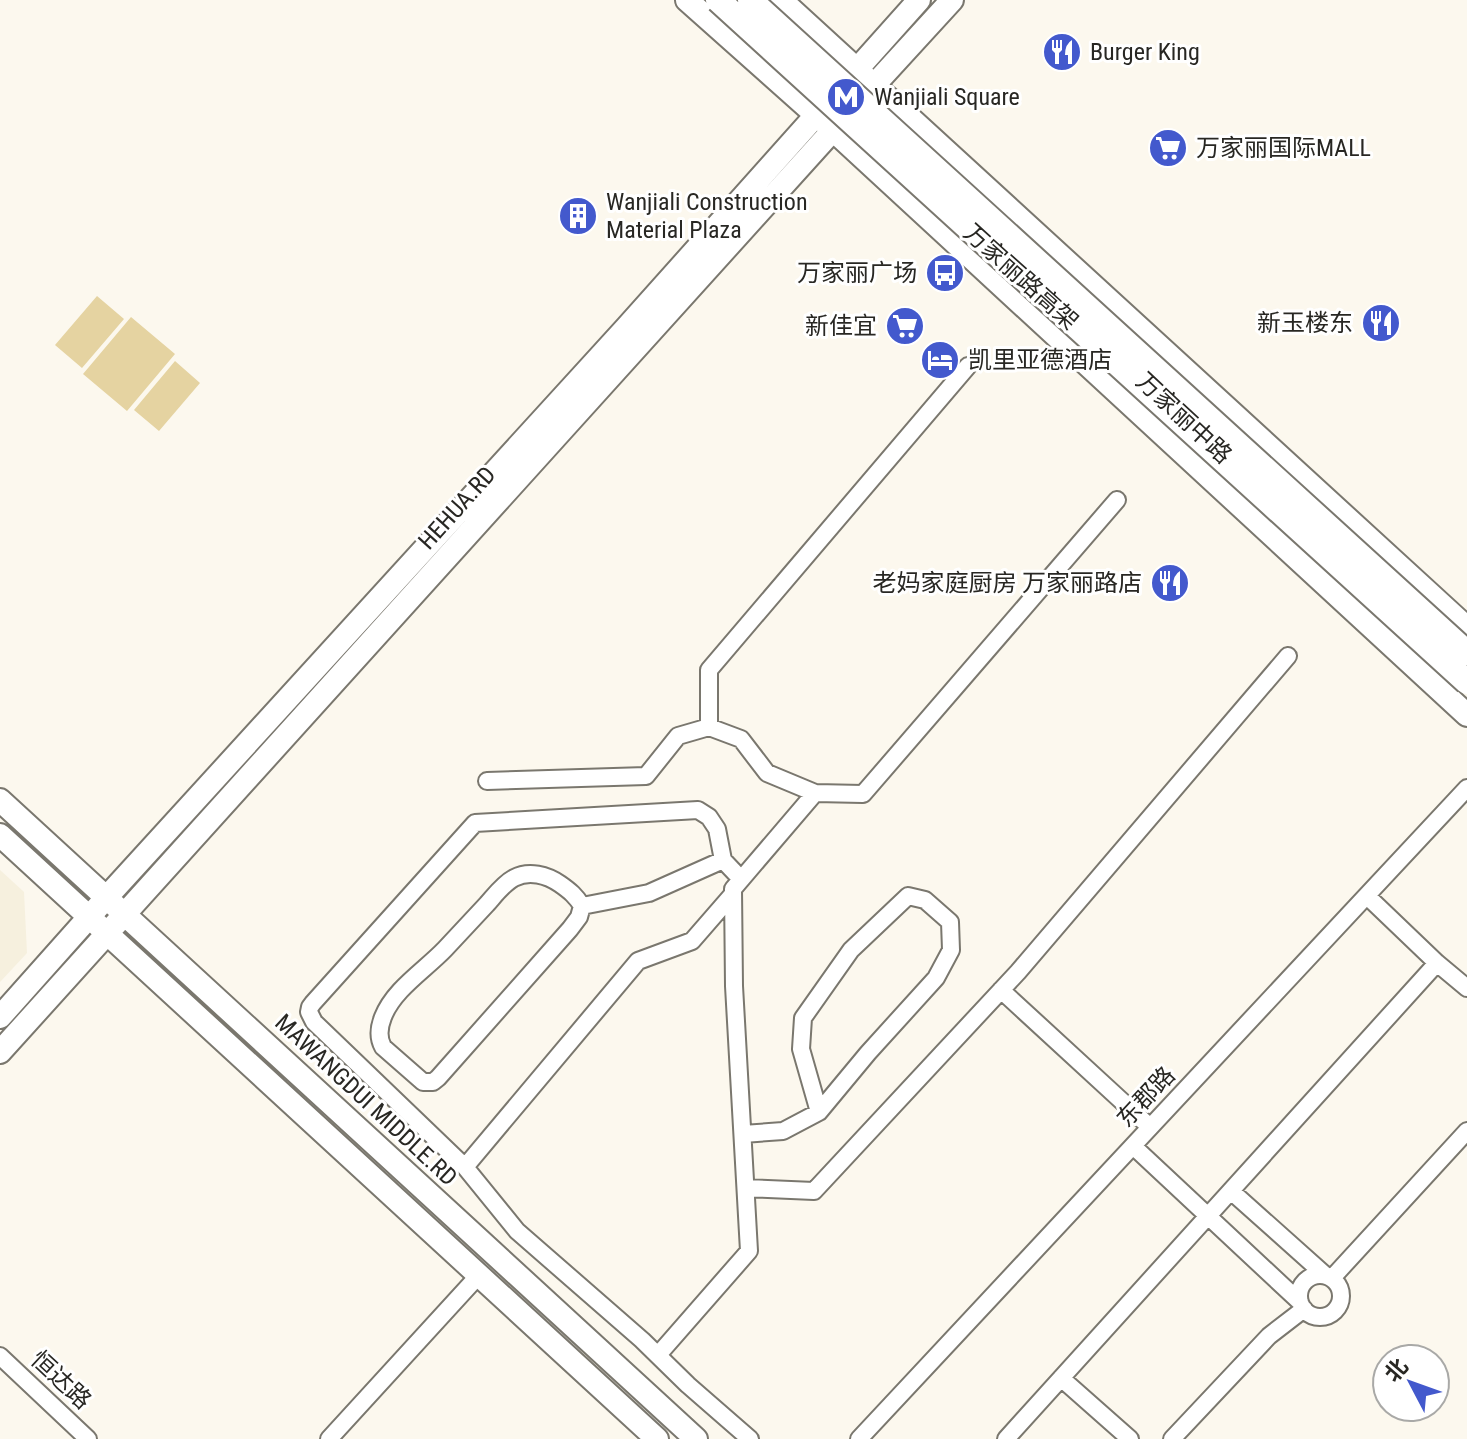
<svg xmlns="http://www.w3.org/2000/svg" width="1467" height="1439" viewBox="0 0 1467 1439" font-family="'Roboto Condensed','Noto Sans SC',sans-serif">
  <rect width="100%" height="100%" fill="#fcf8ee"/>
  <path fill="#f6f0de" d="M0,870L24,892L27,953L0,982Z"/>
  <path fill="#e5d3a1" d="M97,296L124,319L82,368L55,345Z
    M131,317L175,354L127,411L83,374Z
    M175,361L200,383L159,431L134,410Z"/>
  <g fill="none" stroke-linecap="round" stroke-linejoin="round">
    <defs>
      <path id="minor" d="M709,727V670L968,366
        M487,781L646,776L678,736L709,727L741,739L767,773L815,793
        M741,879L723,860L717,829L709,817L698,810L475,823L313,1003L310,1007L309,1012L314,1022L465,1167L517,1231L642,1340L688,1385L750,1439
        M1367,896L1437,963L1467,988
        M582,906C576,896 570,891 560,884C547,875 529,870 514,878C503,884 495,895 487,904C473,919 459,934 445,949C425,970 394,989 383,1017C379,1027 378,1038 383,1047L423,1082H433L438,1078L570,929L579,917L582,906L649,893L723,860
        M1001,990L1150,1127
        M743,1134L783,1131L819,1112L868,1053L936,978L951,950L950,922L925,900L908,896L851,950L803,1018L801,1049L819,1112
        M1133,1146L1300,1302
        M465,1167L638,961L692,941L732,895
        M747,1188L814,1191L1018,972L1288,656
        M1231,1191L1325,1275
        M1299 1296a21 21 0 1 1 42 0a21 21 0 1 1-42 0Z
        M1332,1278L1467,1131
        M658,1355L749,1251L734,986L733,889L815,793L863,794L1117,500
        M0,1356L88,1439
        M1061,1378L1130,1439
        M329,1439L479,1275
        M859,1439L1467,788
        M1006,1439L1437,963
        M1172,1439L1269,1336L1304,1309"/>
      <path id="major" d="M687,0L833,130L1467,715
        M781,0L1467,628
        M0,800L696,1439
        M0,835L657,1439
        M0,1017L106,898L627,327L919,0
        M0,1052L833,130L952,0"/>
    </defs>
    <use href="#minor" stroke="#7a776e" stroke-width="20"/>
    <use href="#major" stroke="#7a776e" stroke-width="26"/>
    <use href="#minor" stroke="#fff" stroke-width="16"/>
    <use href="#major" stroke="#fff" stroke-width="22"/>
    <defs>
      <path id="highway-bridge" d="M718,0L1467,682
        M750,0L1467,653"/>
    </defs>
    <use href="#highway-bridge" stroke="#7a776e" stroke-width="28" stroke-linecap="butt"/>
    <use href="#highway-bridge" stroke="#fff" stroke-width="24"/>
  </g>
  <defs>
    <symbol id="restaurant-disc" viewBox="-11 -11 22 22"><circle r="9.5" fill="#4359cd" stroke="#fff"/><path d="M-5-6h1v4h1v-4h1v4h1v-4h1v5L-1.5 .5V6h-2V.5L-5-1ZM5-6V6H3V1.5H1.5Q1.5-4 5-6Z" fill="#fff"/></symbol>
    <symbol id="metro-disc" viewBox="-11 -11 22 22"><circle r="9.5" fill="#4359cd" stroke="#fff"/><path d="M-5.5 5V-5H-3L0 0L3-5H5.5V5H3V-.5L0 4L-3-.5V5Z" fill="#fff"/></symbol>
    <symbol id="supermarket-disc" viewBox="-11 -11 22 22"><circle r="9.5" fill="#4359cd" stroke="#fff"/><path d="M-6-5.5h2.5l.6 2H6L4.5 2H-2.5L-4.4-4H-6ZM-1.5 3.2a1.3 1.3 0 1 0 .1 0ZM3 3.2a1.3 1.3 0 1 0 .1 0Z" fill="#fff"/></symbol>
    <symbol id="building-disc" viewBox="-11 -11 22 22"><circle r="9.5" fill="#4359cd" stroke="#fff"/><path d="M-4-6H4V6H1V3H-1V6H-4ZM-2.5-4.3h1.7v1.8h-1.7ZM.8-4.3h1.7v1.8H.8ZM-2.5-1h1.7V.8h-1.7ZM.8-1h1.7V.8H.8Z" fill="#fff"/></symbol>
    <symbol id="bus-disc" viewBox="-11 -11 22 22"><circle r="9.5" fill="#4359cd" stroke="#fff"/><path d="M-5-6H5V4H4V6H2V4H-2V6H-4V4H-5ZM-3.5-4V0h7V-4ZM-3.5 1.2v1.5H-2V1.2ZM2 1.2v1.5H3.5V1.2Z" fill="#fff"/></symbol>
    <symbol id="hotel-disc" viewBox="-11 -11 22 22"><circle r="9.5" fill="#4359cd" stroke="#fff"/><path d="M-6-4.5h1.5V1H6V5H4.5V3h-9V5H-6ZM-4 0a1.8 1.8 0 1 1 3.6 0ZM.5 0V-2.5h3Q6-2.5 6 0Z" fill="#fff"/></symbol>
  </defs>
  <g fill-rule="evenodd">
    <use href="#restaurant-disc" x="1040" y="30" width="44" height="44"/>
    <use href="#metro-disc" x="824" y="75" width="44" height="44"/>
    <use href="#supermarket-disc" x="1146" y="126" width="44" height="44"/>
    <use href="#building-disc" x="556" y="194" width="44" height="44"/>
    <use href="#bus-disc" x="923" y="251" width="44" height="44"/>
    <use href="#restaurant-disc" x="1359" y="301" width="44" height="44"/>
    <use href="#supermarket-disc" x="883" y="304" width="44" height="44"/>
    <use href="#hotel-disc" x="918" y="338" width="44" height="44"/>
    <use href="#restaurant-disc" x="1148" y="561" width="44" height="44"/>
  </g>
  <g text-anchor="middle" stroke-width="6" stroke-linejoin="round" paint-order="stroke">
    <g font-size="24" fill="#282723" stroke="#fff" text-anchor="start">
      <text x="1090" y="60">Burger King</text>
      <text x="874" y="105">Wanjiali Square</text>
      <text x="1196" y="156">万家丽国际MALL</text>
      <text x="606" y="210">Wanjiali Construction<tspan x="606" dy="28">Material Plaza</tspan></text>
      <text x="917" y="281" text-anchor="end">万家丽广场</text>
      <text x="1353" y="331" text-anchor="end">新玉楼东</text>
      <text x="877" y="334" text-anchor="end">新佳宜</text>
      <text x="968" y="368">凯里亚德酒店</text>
      <text x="1142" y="591" text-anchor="end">老妈家庭厨房 万家丽路店</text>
    </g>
    <g font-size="24" fill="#282723" stroke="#fff">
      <text transform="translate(1021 277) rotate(42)" y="8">万家丽路高架</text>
      <text transform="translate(1184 418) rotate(43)" y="8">万家丽中路</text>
      <text transform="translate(457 508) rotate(-48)" y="8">HEHUA.RD</text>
      <text transform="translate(1146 1097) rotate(-47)" y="8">东郡路</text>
      <text transform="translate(366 1100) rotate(43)" y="8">MAWANGDUI MIDDLE.RD</text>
      <text transform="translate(61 1380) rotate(43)" y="8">恒达路</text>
    </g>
  </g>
  <g transform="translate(1411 1383) rotate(311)"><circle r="38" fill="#ffffff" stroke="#a9a9a7" stroke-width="2"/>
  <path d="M0-6L14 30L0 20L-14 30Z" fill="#4359cd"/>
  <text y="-12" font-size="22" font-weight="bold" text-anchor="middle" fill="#282723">北</text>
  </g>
</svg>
